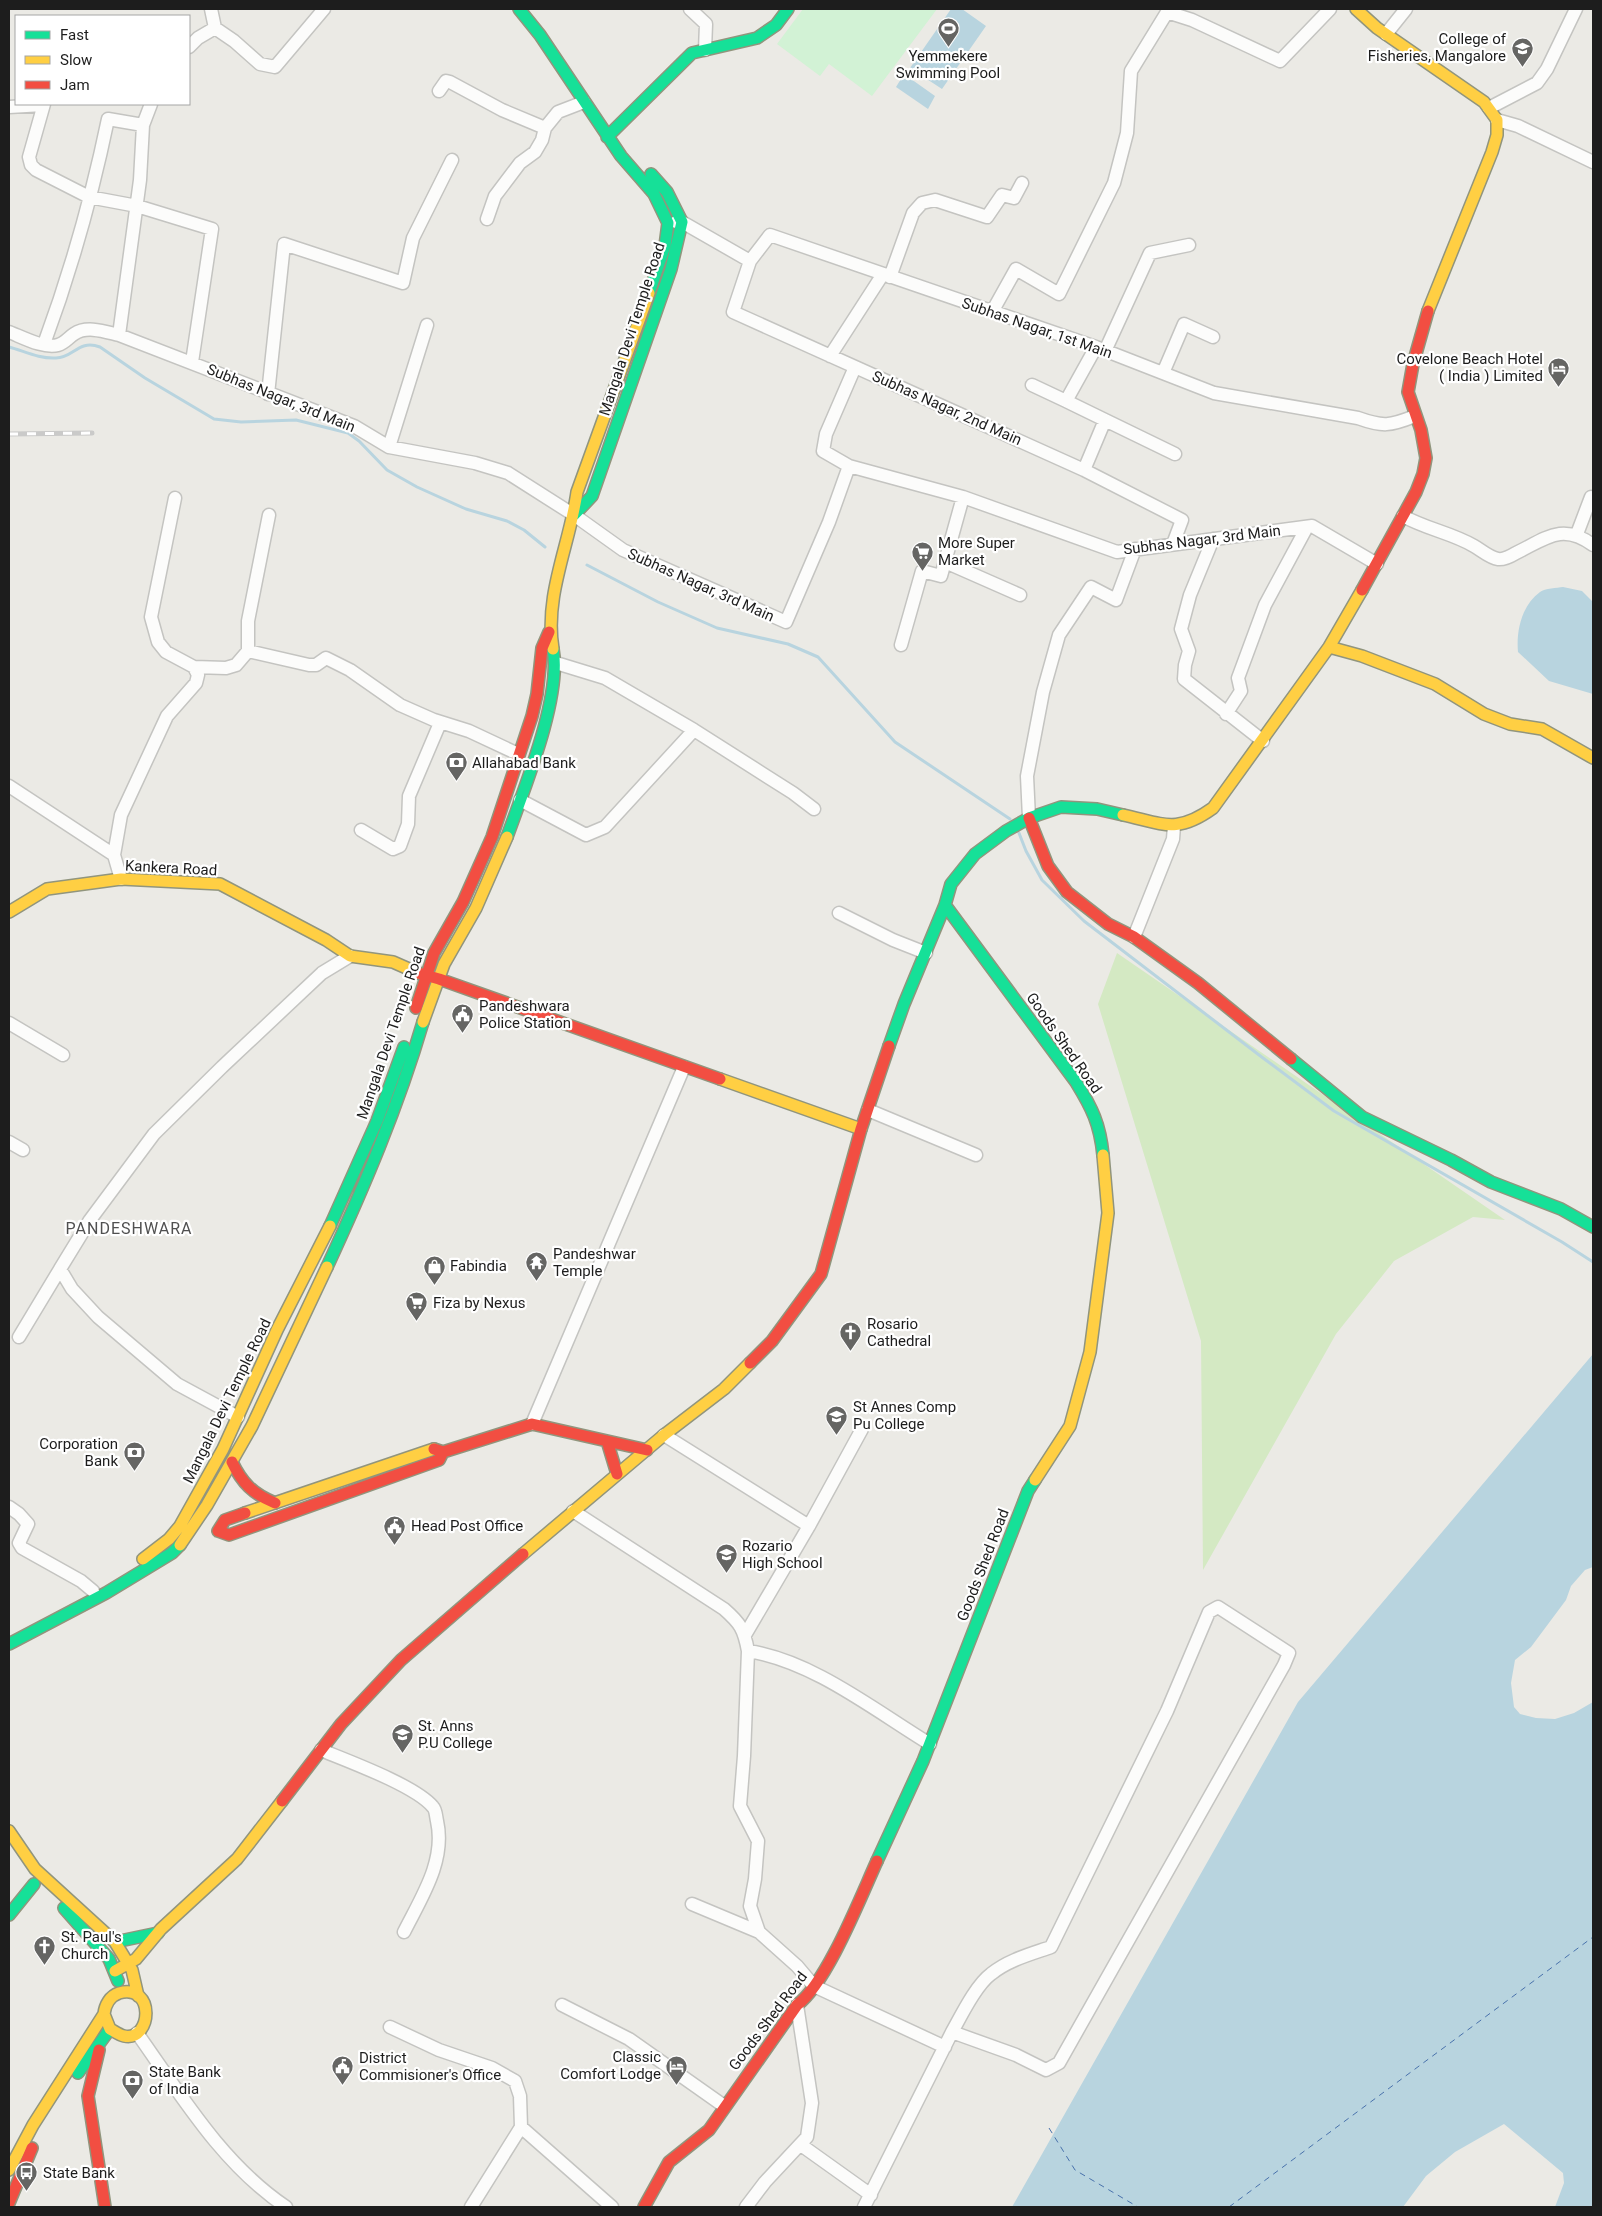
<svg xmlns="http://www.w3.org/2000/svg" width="1602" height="2216" viewBox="0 0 1602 2216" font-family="Roboto,sans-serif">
  <rect width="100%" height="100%" fill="#ebeae5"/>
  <path fill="#d4e9c3" d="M1117,953L1505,1220L1473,1217L1394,1261L1336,1334L1203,1570L1201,1341L1098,1004Z"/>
  <path fill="#d2f2d5" d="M803,9H937L872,96L829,64L820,76L777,44Z"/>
  <path fill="#b8d4df" d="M951,9H962L986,26L942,89L910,68Z
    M904,74L935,96L928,109L896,87Z
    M1563,587L1582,591L1593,602V694L1549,681L1518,652C1516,630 1522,605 1540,592C1545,588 1557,588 1563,587Z
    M1593,1354V1567L1585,1570L1571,1586L1566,1600L1531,1647L1515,1660L1511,1683L1514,1707L1520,1714L1536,1718L1555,1719L1574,1713L1593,1702V2207H1555L1564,2183L1563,2173L1504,2124L1455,2152L1426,2176L1403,2207H1012L1298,1702Z"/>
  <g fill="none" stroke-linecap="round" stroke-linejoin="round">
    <path stroke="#b8d4df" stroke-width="3" d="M9,347C24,351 39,359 56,358C74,358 78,339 100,347L145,378L214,419L241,422L296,420L348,433L359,441L387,470L417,487L466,509L507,521L524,530L545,547
      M587,565L658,602L717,628L788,644L818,657L895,742L1010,819
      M1019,833L1026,851L1042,880L1084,921L1263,1058L1334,1111L1562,1242L1593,1262"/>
    <path stroke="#4972ac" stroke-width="1" stroke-dasharray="6 5" stroke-linecap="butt" d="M1049,2128L1075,2170L1138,2207
      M1229,2207L1593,1937"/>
    <defs>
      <path id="street" d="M211,9L215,28
        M690,9L706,24L705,50
        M1167,12L1192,20L1280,61L1330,9
        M1386,34L1406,9
        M189,47L198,38L215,28L234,41L260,64L275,67L324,9
        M439,91L446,81L450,82L502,110L545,128
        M44,104L29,157L31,165L36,170L89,197L137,206L212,229L192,362
        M9,107L43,105
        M1489,108L1537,83L1547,69L1576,9
        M1497,120L1518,126L1593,162
        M487,219L495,196L520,163L535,152L542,140L545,128L558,112L584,102
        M676,222H682L750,261L770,235L1096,347L1214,393L1358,418C1383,427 1390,426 1415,416
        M750,261L733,312L1084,470L1182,520L1173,544
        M890,277L913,213L922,203L935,200L987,217L1002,195L1014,198L1022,183
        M992,312L1016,269L1059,294L1114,183L1127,133L1131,71L1169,9
        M9,332C22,337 44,349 58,345C65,343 68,338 74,334C87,325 106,332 119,335L354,426L389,447L475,463L508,473L574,515L623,550L786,622L829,522L849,466L963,497L1117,552L1312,526L1377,564
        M119,335L140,180L143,125L151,104
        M44,344C71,271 92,196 108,119L143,125
        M1105,351L1150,253L1189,245
        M830,356L883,274
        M1163,373L1184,324L1213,337
        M1032,385L1066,401
        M268,394L284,244L403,283L413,238L452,160
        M1105,420L1175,454
        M389,447L427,325
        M849,466L823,451L826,434L855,367
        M1084,470L1105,420L1066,401L1096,347
        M1403,516C1426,529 1452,533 1474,546C1481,550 1490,558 1498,559C1504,560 1511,556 1516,553C1545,539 1562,522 1593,545
        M1577,534L1591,497
        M1213,539L1190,595L1181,629L1189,651L1185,665L1184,679L1263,741
        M945,562L1020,595
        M901,645L922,571L941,576L963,497
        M248,651V621L269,515
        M556,663L605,678L694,730L793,793L814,809
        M194,667L226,668L236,665L248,651L309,665H316L326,658L350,670L400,705L434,720L469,731L518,754
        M1226,714L1241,691L1238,678L1265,605L1307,527
        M9,786L114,855
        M520,800L586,835L605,827L694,730
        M1029,818L1027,776L1043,692L1059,635L1091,587L1116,600L1135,549
        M361,830L393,849L400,846L408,824L409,796L440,723
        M121,879L114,855L121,815L167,716L196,683L198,675L194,667L166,652L158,642L151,617L175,498
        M839,913L893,940L926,953
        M1134,937L1173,839L1174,826
        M9,1023L63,1055
        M868,1110L976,1155
        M9,1142L23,1150
        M19,1337L60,1269
        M238,1417L177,1384L98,1317L72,1289L60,1269L90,1220L154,1134L222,1067L322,973L350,956
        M532,1424L684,1067
        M664,1435L809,1526L862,1429
        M9,1507L19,1514L28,1524L19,1543L22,1548L81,1581L93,1591
        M573,1511L724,1609C740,1623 744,1629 748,1651L744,1756L740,1806L758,1841L755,1879L750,1906L759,1932L797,1966L814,1986L945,2047
        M745,1635L809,1526
        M748,1651C813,1661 874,1710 930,1744
        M321,1750C348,1761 416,1786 433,1807C436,1810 436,1817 437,1821C446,1861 421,1898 404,1932
        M692,1904L759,1932
        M562,2005L629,2039L724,2106
        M390,2027L439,2050L492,2068L515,2081L520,2096L521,2127L612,2207
        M137,2033C181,2095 222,2164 286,2207
        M801,2145L871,2195
        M471,2207L521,2127
        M746,2207L765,2182L807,2137L812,2103L797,2005
        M864,2207L952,2032C961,2016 976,1985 991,1974C1008,1960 1031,1954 1051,1947L1167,1711L1209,1612L1218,1607L1289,1653L1284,1665L1059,2063L1046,2070L1016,2055L952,2032"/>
      <path id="fast" d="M519,9L540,35L621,156L654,194L668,223L665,246L649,293
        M607,137L692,53L757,38L776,25L788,9
        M574,515L592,496L671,269L682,222L667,192L651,174
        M507,837C524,789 562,697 553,649
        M945,905L1076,1082C1092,1108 1100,1124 1103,1155
        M889,1046L904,1004L945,905L951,884L975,854L1006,831L1029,818L1061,807L1097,809L1123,815
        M1291,1059L1362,1117L1451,1160L1491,1182L1561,1209L1593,1227
        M330,1226L377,1121L404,1047
        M327,1267C364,1187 398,1107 423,1022
        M9,1644L106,1593L172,1553L180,1545
        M877,1861L923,1761L1028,1491L1035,1480
        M64,1908L109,1959L118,1981
        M9,1915L34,1884
        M115,1942L158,1933
        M78,2073L110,2029"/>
      <path id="slow" d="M1356,9L1377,28L1484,102L1497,120V135L1492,152L1428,311
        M1329,647L1362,656L1435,684L1484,714L1510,724L1542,729L1593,758
        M553,649C544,595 570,544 577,492L649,293
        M1123,815C1164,824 1177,834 1213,808L1329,647L1362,590
        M9,912L47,889L121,879L220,884L326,940L350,956L393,962L418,973
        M423,1022L444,964L476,908L507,837
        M720,1079L861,1129
        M1035,1480L1070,1426L1090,1352L1108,1213L1103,1155
        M245,1513L434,1449
        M180,1545L207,1505L252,1426L327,1267
        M523,1554L664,1435L724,1389L750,1363
        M143,1559L169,1539L180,1526L223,1449L277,1330L330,1226
        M9,1831L35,1869L115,1942L132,1970L138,1996
        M115,1971L136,1959L161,1929L237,1859L282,1801
        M9,2170L33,2125L104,2014C105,2005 110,1996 119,1993C156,1983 152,2042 124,2036C119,2035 114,2031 110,2029L104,2014"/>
      <path id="jam" d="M1362,590L1416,492L1423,474L1426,458L1421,430L1408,392L1413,364L1428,311
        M1029,818L1048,866L1067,892L1108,924L1134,937L1198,983L1291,1059
        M418,973L439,979L720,1079
        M416,1008L434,953L463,902L492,837L532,716L537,694L542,648L549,632
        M750,1363L772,1341L821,1274L861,1129L889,1046
        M607,1441L617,1474
        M443,1452L532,1424L647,1450
        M232,1462C242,1483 253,1494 275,1503
        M245,1513L225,1520L218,1531L229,1535L439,1460L443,1452L434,1449
        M282,1801L341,1724L401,1660L523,1554
        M99,2050L88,2096L105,2207
        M9,2203L32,2148
        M644,2207L669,2162L709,2130L797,2005C827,1983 861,1896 877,1861"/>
    </defs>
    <use href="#street" stroke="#c4c4c1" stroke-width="15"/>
    <use href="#fast" stroke="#91957d" stroke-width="14"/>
    <use href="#slow" stroke="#91957d" stroke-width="14"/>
    <use href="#jam" stroke="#91957d" stroke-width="14"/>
    <use href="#street" stroke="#fcfcfb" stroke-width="12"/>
    <use href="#fast" stroke="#16e098" stroke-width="11"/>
    <use href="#slow" stroke="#ffcf43" stroke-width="11"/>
    <use href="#jam" stroke="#f24e42" stroke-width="11"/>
    <defs>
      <path id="rail" d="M9,434L92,433"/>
    </defs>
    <use href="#rail" stroke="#cacac9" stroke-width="5"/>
    <use href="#rail" stroke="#fff" stroke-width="3" stroke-dasharray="9" stroke-linecap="butt"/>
  </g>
  <defs>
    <symbol id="stadium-pin" viewBox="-11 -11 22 30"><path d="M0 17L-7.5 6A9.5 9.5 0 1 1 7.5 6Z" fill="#656563" stroke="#fff"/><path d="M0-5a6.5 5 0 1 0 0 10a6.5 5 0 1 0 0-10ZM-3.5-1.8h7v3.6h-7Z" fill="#fff"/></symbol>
    <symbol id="university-pin" viewBox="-11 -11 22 30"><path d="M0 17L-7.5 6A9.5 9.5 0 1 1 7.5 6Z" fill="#656563" stroke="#fff"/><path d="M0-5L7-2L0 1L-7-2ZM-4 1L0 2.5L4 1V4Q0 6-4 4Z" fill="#fff"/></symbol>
    <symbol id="hotel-pin" viewBox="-11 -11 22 30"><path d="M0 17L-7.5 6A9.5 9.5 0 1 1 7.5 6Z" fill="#656563" stroke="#fff"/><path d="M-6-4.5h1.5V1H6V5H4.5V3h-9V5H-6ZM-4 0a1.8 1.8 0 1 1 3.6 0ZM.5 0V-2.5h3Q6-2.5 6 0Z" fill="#fff"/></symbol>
    <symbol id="supermarket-pin" viewBox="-11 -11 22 30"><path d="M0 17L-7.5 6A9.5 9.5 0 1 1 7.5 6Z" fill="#656563" stroke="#fff"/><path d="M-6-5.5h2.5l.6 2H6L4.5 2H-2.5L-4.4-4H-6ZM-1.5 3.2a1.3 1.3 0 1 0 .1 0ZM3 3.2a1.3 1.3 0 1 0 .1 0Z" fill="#fff"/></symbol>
    <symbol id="bank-pin" viewBox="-11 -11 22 30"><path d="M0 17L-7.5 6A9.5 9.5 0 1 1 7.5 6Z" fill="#656563" stroke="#fff"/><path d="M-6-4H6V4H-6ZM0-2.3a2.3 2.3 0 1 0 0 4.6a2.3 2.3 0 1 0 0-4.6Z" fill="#fff"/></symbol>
    <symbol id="civic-pin" viewBox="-11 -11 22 30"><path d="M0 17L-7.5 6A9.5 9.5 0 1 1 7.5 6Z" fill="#656563" stroke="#fff"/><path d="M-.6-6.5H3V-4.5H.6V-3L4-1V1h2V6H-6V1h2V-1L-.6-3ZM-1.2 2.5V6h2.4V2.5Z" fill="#fff"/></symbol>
    <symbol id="temple-pin" viewBox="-11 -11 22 30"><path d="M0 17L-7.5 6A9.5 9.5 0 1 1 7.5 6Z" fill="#656563" stroke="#fff"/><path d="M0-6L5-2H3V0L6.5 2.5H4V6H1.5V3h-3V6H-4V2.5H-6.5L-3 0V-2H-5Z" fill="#fff"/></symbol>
    <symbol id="shop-pin" viewBox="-11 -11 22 30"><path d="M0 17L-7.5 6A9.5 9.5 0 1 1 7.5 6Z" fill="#656563" stroke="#fff"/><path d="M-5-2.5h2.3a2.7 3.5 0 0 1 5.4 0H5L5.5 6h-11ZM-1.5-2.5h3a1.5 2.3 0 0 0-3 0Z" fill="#fff"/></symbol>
    <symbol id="church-pin" viewBox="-11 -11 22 30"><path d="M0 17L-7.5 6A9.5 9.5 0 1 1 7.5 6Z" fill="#656563" stroke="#fff"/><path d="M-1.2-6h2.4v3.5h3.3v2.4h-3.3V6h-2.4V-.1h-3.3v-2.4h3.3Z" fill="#fff"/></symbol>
    <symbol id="school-pin" viewBox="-11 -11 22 30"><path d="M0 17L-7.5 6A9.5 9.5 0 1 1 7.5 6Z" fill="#656563" stroke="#fff"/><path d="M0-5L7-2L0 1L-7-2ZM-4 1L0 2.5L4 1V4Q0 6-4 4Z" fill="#fff"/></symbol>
    <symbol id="bus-pin" viewBox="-11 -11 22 30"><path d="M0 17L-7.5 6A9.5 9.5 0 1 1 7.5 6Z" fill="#656563" stroke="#fff"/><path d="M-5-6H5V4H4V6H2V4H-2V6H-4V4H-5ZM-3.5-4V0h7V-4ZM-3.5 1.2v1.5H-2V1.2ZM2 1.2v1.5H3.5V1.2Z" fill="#fff"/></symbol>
  </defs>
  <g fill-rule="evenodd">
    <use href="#stadium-pin" x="936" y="16" width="25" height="34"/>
    <use href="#university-pin" x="1510" y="36" width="25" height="34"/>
    <use href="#hotel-pin" x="1546" y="356" width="25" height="34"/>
    <use href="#supermarket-pin" x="910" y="540" width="25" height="34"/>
    <use href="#bank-pin" x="444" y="750" width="25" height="34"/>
    <use href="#civic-pin" x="450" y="1002" width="25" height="34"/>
    <use href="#temple-pin" x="524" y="1250" width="25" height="34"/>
    <use href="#shop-pin" x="422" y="1254" width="25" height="34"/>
    <use href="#supermarket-pin" x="404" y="1290" width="25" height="34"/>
    <use href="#church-pin" x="838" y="1320" width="25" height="34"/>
    <use href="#university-pin" x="824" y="1404" width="25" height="34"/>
    <use href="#bank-pin" x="122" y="1440" width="25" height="34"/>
    <use href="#civic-pin" x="382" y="1514" width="25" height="34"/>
    <use href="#school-pin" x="714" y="1542" width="25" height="34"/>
    <use href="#university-pin" x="390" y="1722" width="25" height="34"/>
    <use href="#church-pin" x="32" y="1934" width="25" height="34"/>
    <use href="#hotel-pin" x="664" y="2054" width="25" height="34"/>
    <use href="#civic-pin" x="330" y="2054" width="25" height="34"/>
    <use href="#bank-pin" x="120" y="2068" width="25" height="34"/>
    <use href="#bus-pin" x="14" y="2160" width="25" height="34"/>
  </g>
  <g text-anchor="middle" stroke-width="4.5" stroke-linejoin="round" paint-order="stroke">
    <g font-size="15" fill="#1d1d1d" stroke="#fff" text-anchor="start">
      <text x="1506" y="44" text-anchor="end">College of<tspan x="1506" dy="17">Fisheries, Mangalore</tspan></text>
      <text x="948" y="61" text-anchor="middle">Yemmekere<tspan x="948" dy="17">Swimming Pool</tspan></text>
      <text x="1543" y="364" text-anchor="end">Covelone Beach Hotel<tspan x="1543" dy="17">( India ) Limited</tspan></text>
      <text x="938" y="548">More Super<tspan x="938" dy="17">Market</tspan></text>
      <text x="472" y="768">Allahabad Bank</text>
      <text x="479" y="1011">Pandeshwara<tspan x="479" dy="17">Police Station</tspan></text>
      <text x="553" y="1259">Pandeshwar<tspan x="553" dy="17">Temple</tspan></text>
      <text x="450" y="1271">Fabindia</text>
      <text x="433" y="1308">Fiza by Nexus</text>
      <text x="867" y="1329">Rosario<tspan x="867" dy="17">Cathedral</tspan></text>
      <text x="853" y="1412">St Annes Comp<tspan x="853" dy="17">Pu College</tspan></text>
      <text x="118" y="1449" text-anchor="end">Corporation<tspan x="118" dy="17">Bank</tspan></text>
      <text x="411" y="1531">Head Post Office</text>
      <text x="742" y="1551">Rozario<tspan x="742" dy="17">High School</tspan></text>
      <text x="418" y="1731">St. Anns<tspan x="418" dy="17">P.U College</tspan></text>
      <text x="61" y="1942">St. Paul's<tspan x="61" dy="17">Church</tspan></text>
      <text x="661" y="2062" text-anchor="end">Classic<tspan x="661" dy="17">Comfort Lodge</tspan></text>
      <text x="359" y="2063">District<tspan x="359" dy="17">Commisioner's Office</tspan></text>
      <text x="149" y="2077">State Bank<tspan x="149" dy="17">of India</tspan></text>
      <text x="43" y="2178">State Bank</text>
    </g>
    <g font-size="15" fill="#1d1d1d" stroke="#fff">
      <text transform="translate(1037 328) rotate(19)" y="5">Subhas Nagar, 1st Main</text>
      <text transform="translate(632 329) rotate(-72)" y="5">Mangala Devi Temple Road</text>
      <text transform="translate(281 398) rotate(22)" y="5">Subhas Nagar, 3rd Main</text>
      <text transform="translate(947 408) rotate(24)" y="5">Subhas Nagar, 2nd Main</text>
      <text transform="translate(1202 540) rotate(-7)" y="5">Subhas Nagar, 3rd Main</text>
      <text transform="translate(701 585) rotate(24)" y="5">Subhas Nagar, 3rd Main</text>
      <text transform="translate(171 868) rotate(3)" y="5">Kankera Road</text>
      <text transform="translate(391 1033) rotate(-71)" y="5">Mangala Devi Temple Road</text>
      <text transform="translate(1064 1043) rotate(55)" y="5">Goods Shed Road</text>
      <text transform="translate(227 1401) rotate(-64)" y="5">Mangala Devi Temple Road</text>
      <text transform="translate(983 1565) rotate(-69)" y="5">Goods Shed Road</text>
      <text transform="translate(768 2021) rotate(-53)" y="5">Goods Shed Road</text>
    </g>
    <g font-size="16" letter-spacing="1" fill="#505050" stroke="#fff">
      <text x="129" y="1234">PANDESHWARA</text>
    </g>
  </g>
  <rect width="1602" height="2216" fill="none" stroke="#1d1d1d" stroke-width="20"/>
  <rect x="15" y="15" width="175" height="90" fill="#ffffff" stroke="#a5a5a5"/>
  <rect x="25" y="31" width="25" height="8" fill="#16e098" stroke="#a5a5a5"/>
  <text x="60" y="40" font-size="15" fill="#1d1d1d">Fast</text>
  <rect x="25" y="56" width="25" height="8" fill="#ffcf43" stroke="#a5a5a5"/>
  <text x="60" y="65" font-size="15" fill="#1d1d1d">Slow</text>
  <rect x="25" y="81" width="25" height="8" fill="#f24e42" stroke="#a5a5a5"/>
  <text x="60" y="90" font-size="15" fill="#1d1d1d">Jam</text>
</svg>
